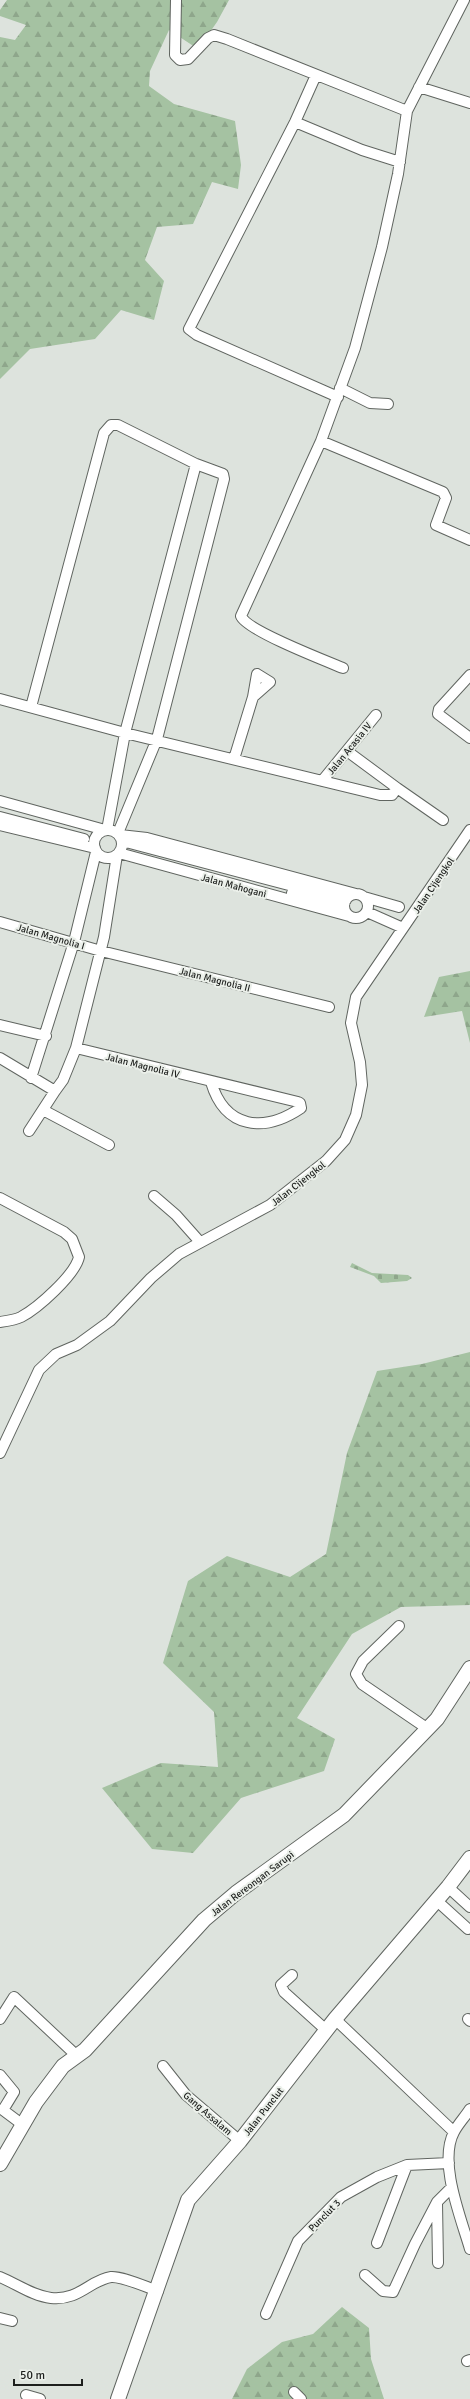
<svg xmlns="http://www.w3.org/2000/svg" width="470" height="2399" viewBox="0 0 470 2399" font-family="Signika,sans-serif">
  <defs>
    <pattern id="forest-firs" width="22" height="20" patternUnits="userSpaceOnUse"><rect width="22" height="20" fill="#a5c2a2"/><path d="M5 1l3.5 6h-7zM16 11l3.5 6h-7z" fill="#8ea68b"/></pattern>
    <pattern id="cemetery-stones" width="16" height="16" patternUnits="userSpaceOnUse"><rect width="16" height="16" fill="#a5c2a2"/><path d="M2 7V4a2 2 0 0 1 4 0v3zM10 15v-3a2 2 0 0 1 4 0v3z" fill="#8ea68b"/></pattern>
  </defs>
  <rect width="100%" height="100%" fill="#dde3dd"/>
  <path fill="url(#forest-firs)" d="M7,0H229L217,22L198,49L169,30L150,71L149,86L174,104L235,121L241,165L238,189L212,182L193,224L157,227L145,260L164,281L154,320L121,310L95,339L30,349L0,379V37L15,40L26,25L0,16V10Z
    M470,971V1043L462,1011L424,1017L439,977Z
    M470,1352V1605L401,1607L352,1634L297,1718L335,1739L324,1771L241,1798L193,1853L152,1849L102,1788L161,1763L218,1767L214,1712L163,1663L188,1581L227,1556L290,1577L326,1554L347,1453L377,1371L422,1364Z
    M342,2307L369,2328L371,2359L384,2399H232L247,2369L282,2342L313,2334Z"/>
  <path fill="url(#cemetery-stones)" d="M352,1263L372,1273L408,1275L412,1278L407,1281L381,1283L374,1276L350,1267Z"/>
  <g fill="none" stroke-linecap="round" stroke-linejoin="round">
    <defs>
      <path id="street" d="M176,0L175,55L180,60L188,59L208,38L214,35L227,39L407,111
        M464,0L407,111L398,174L382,247L355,348L321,441L443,492L446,498L436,525L470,540
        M316,75L295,122L189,329L197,335L338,397
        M419,87L470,103
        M295,122L362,150L400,162
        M340,388L370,403L388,404
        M321,441L241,616C246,630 326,661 343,668
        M470,675L439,709L438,714L470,738
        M0,699L125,733L380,795H392L397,788L443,820
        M31,707L104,433L111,425H118L196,464L223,474L224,479L157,739L118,833
        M347,751L397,788
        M234,759L253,697L257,674L270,682L253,697
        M322,781L376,715
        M0,801L105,830
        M0,817L84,839
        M0,825L95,848
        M94 844a14 14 0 1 1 28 0a14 14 0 1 1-28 0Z
        M107,830L125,733L196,464
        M120,835L147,838L356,894
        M122,841L346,900
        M119,853L349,916
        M292,893L344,907
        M344 906a12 12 0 1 1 24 0a12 12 0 1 1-24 0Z
        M364,897L399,907
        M367,912L403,928
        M0,922L101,951L329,1007
        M0,1025L46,1036
        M76,1048L298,1102L300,1103L301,1108C264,1133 225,1129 211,1082
        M0,1058L55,1091L63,1080L76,1048L104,937L117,855
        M31,1078L74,942L96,852
        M43,1110L109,1145
        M29,1131L55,1091
        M154,1196L176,1215L200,1242
        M0,1198L64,1232L72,1239L79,1257C75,1275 38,1308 21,1317C15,1320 7,1321 0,1322
        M0,1453L39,1370L56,1354L77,1345L110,1321L151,1278L179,1254L270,1205L326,1161L345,1140L356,1115L362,1085L360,1062L351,1023L356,997L470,830
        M399,1626L363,1661L356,1674L362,1684L428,1729
        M448,1887L470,1907
        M436,1900L468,1929
        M292,1975L281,1985L284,1992L326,2030
        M0,2019L14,1997L77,2056
        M335,2019L454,2132
        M468,2019L470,2021
        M163,2066L186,2095L240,2141
        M0,2075L14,2092L3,2110L23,2125
        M470,2109C465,2117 458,2124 454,2132C438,2162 461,2218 470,2249
        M437,2203L438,2263
        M377,2243L407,2165
        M365,2275L383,2291L393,2292L415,2244L437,2202L452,2187
        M0,2277C17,2284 33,2296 51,2298C79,2301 90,2280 111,2277C122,2276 146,2287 158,2291
        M266,2314L298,2241L341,2197L377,2177L407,2165L449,2163
        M0,2318L12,2321
        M467,2361L470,2360
        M294,2392L301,2399
        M26,2395L40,2399"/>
      <path id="secondary" d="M0,2164L36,2102L63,2066L85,2050L204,1920L236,1893L344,1815L437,1719L470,1668
        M118,2399L188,2200L240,2141L335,2019L448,1887L470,1858"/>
    </defs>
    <use href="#street" stroke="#606560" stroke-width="12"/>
    <use href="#secondary" stroke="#606560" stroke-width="16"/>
    <use href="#street" stroke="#fff" stroke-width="10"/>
    <use href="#secondary" stroke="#fff" stroke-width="14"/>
  </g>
  <g text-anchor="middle" stroke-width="4" stroke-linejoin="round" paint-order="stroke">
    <g font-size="10" fill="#1d1f1d" stroke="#ebf0ea">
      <text transform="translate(349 748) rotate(-51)" y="4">Jalan Acasia IV</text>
      <text transform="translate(234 885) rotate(15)" y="4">Jalan Mahogani</text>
      <text transform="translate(433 885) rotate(-56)" y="4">Jalan Cijengkol</text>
      <text transform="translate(51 936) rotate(16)" y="4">Jalan Magnolia I</text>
      <text transform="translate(215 979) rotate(14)" y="4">Jalan Magnolia II</text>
      <text transform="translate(143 1065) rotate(14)" y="4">Jalan Magnolia IV</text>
      <text transform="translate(298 1183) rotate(-38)" y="4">Jalan Cijengkol</text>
      <text transform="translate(252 1883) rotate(-37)" y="4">Jalan Rereongan Sarupi</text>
      <text transform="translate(263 2111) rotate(-52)" y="4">Jalan Punclut</text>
      <text transform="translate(208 2113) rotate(41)" y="4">Gang Assalam</text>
      <text transform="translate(324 2215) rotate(-45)" y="4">Punclut 3</text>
    </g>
  </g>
  <path d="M14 2379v6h68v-6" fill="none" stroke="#1d1f1d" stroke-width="2"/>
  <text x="20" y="2379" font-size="12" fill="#1d1f1d" stroke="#ebf0ea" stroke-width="3" paint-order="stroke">50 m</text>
</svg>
